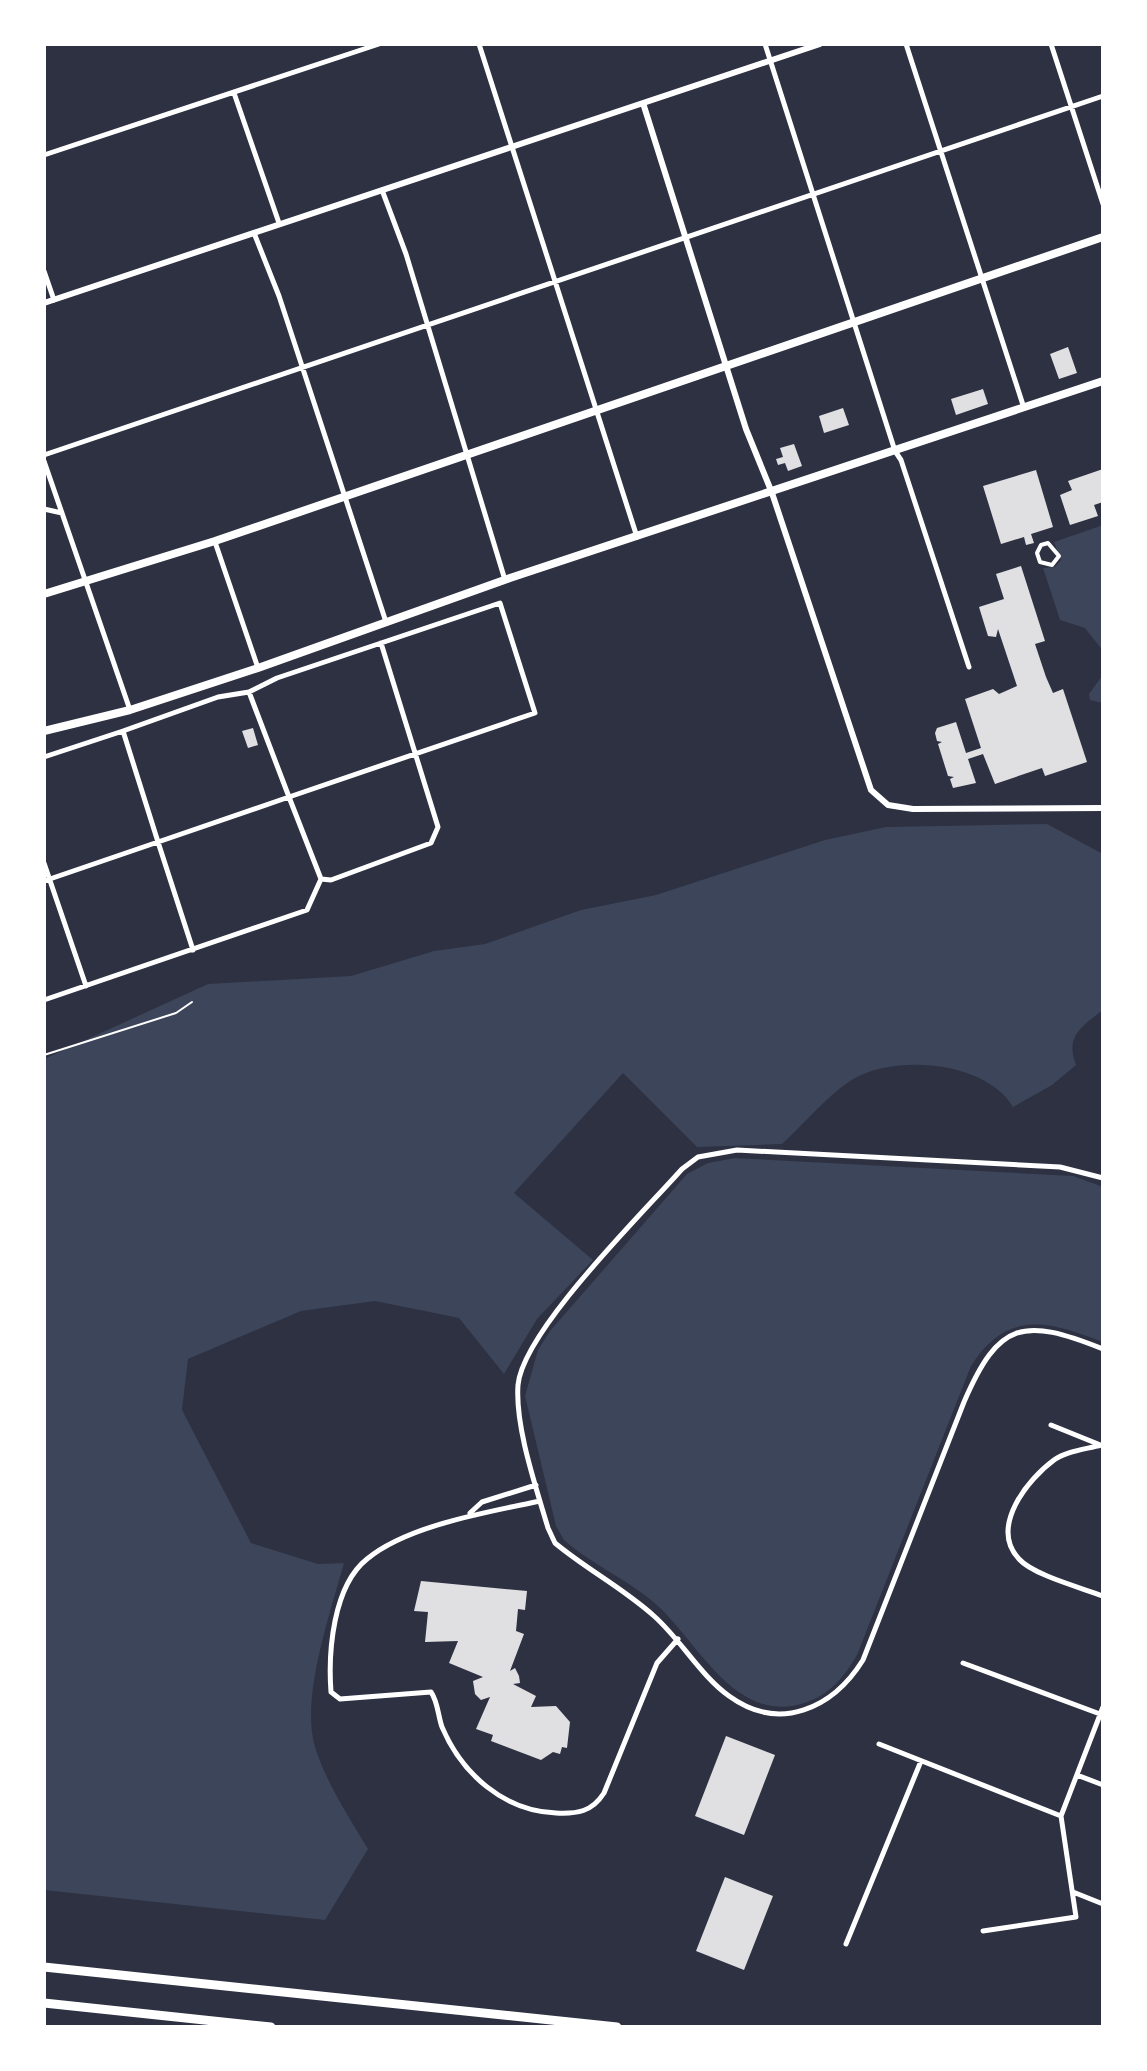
<svg xmlns="http://www.w3.org/2000/svg" width="1147" height="2071" viewBox="0 0 1147 2071" font-family="'Fira Sans Condensed',sans-serif">
  <rect width="100%" height="100%" fill="#2d3142"/>
  <path fill="#3c4559" d="M1103,525V651L1085,628L1060,620L1043,568L1055,567L1061,560L1054,542Z
    M1103,662V703L1090,700L1089,694L1102,676Z
    M1047,824L1103,854V1010C1081,1027 1065,1036 1076,1065L1052,1085L1013,1107C986,1061 893,1053 850,1081C826,1097 804,1124 782,1144L697,1147L623,1073L514,1193L593,1260L537,1319L504,1374L459,1318L375,1301L301,1311L188,1359L182,1410L251,1543L318,1564L344,1563C331,1610 306,1683 312,1732C316,1767 350,1819 368,1849L325,1920L44,1890V1059L208,984L351,976L434,951L485,944L581,910L656,895L825,840L886,827Z
    M735,1158L1073,1176L1103,1187V1342C1048,1321 1007,1309 971,1366L857,1655C844,1677 830,1695 804,1703C737,1725 700,1646 660,1608C632,1581 593,1566 564,1540L556,1526L525,1396L538,1350L550,1331L687,1174L708,1163Z"/>
  <path fill="#e0e0e3" d="M1068,347L1077,373L1059,379L1050,354Z
    M983,389L988,404L956,415L951,399Z
    M843,408L849,425L824,433L819,416Z
    M794,444L802,466L788,471L785,463L778,465L776,459L783,457L780,448Z
    M1103,469V502L1094,505L1098,516L1070,525L1060,495L1072,490L1068,481Z
    M1036,470L1053,527L1031,534L1034,543L1026,545L1024,537L1001,544L983,486Z
    M1021,566L1045,641L1035,644L1046,677L1053,693L1063,689L1087,762L1045,776L1042,768L995,784L983,754L968,759L976,783L953,788L950,779L954,777L948,776L938,744L942,742L937,741L935,733L937,728L956,722L966,753L981,748L965,699L993,689L999,694L1017,686L998,629L996,637L988,636L979,607L1004,599L996,574Z
    M253,728L258,745L248,748L242,731Z
    M421,1581L527,1591L525,1610L518,1609L516,1631L524,1634L510,1671L515,1668L519,1676L520,1683L513,1684L536,1696L531,1707L556,1706L570,1722L567,1748L562,1747L560,1754L553,1752L541,1760L491,1741L493,1735L476,1729L490,1697L481,1700L475,1694L473,1681L483,1677L449,1663L458,1641L425,1642L428,1612L414,1611Z
    M726,1736L775,1755L744,1835L695,1816Z
    M725,1877L773,1896L744,1970L696,1951Z"/>
  <g fill="none" stroke-linecap="round" stroke-linejoin="round">
    <path stroke="#fff" stroke-width="2" d="M44,1055L176,1013L192,1002"/>
    <path stroke="#fff" stroke-width="4" d="M1048,543L1059,556L1052,565L1040,562L1037,553L1041,545Z"/>
    <path stroke="#fff" stroke-width="5" d="M479,44L637,537
      M765,44L895,451L901,460L969,667
      M906,44L1024,408
      M1051,44L1103,204
      M234,93L279,223
      M44,155L379,44
      M382,190L406,254L505,580
      M254,233L279,296L386,622
      M44,271L54,300
      M44,455L1103,96
      M44,461L130,710
      M44,509L62,513
      M215,542L258,668
      M249,692L289,797L158,842L123,731L218,697L249,692L277,678L500,603L535,713L289,797L321,879L331,880L431,843L438,827L381,643
      M44,757L123,731
      M44,863L86,986
      M44,881L158,842L193,950
      M44,1000L307,910L321,879
      M1103,1178L1060,1167L737,1150L698,1157L682,1169C642,1214 523,1331 518,1385C515,1427 536,1487 548,1528L555,1543C586,1569 623,1588 654,1616C681,1640 700,1675 729,1696C780,1733 833,1708 863,1660L964,1402C999,1321 1023,1317 1103,1349
      M1051,1425L1098,1444
      M1101,1445C1087,1449 1066,1451 1054,1460C1028,1479 989,1527 1019,1559C1033,1575 1082,1588 1103,1596
      M540,1501C489,1512 408,1525 367,1559C333,1586 328,1652 331,1692L340,1699L431,1692C438,1702 438,1716 442,1727C462,1774 504,1811 556,1813C577,1814 592,1812 604,1793L657,1663L678,1639
      M470,1513L482,1502L536,1485
      M963,1663L1100,1714
      M879,1744L1061,1816
      M1077,1775L1103,1785
      M1073,1892L1103,1904
      M983,1931L1076,1917L1061,1816L1103,1707
      M846,1944L921,1761"/>
    <path stroke="#fff" stroke-width="6" d="M643,103L746,429L772,493L871,790L888,805L913,809L1103,808
      M44,303L820,44"/>
    <path stroke="#fff" stroke-width="8" d="M44,594L215,541L1103,237
      M44,731L130,710L258,668L510,578L1103,381"/>
    <path stroke="#fff" stroke-width="9" d="M44,1967L617,2027
      M44,2003L271,2027"/>
  </g>
  <rect width="1147" height="2071" fill="none" stroke="#ffffff" stroke-width="92"/>
</svg>
